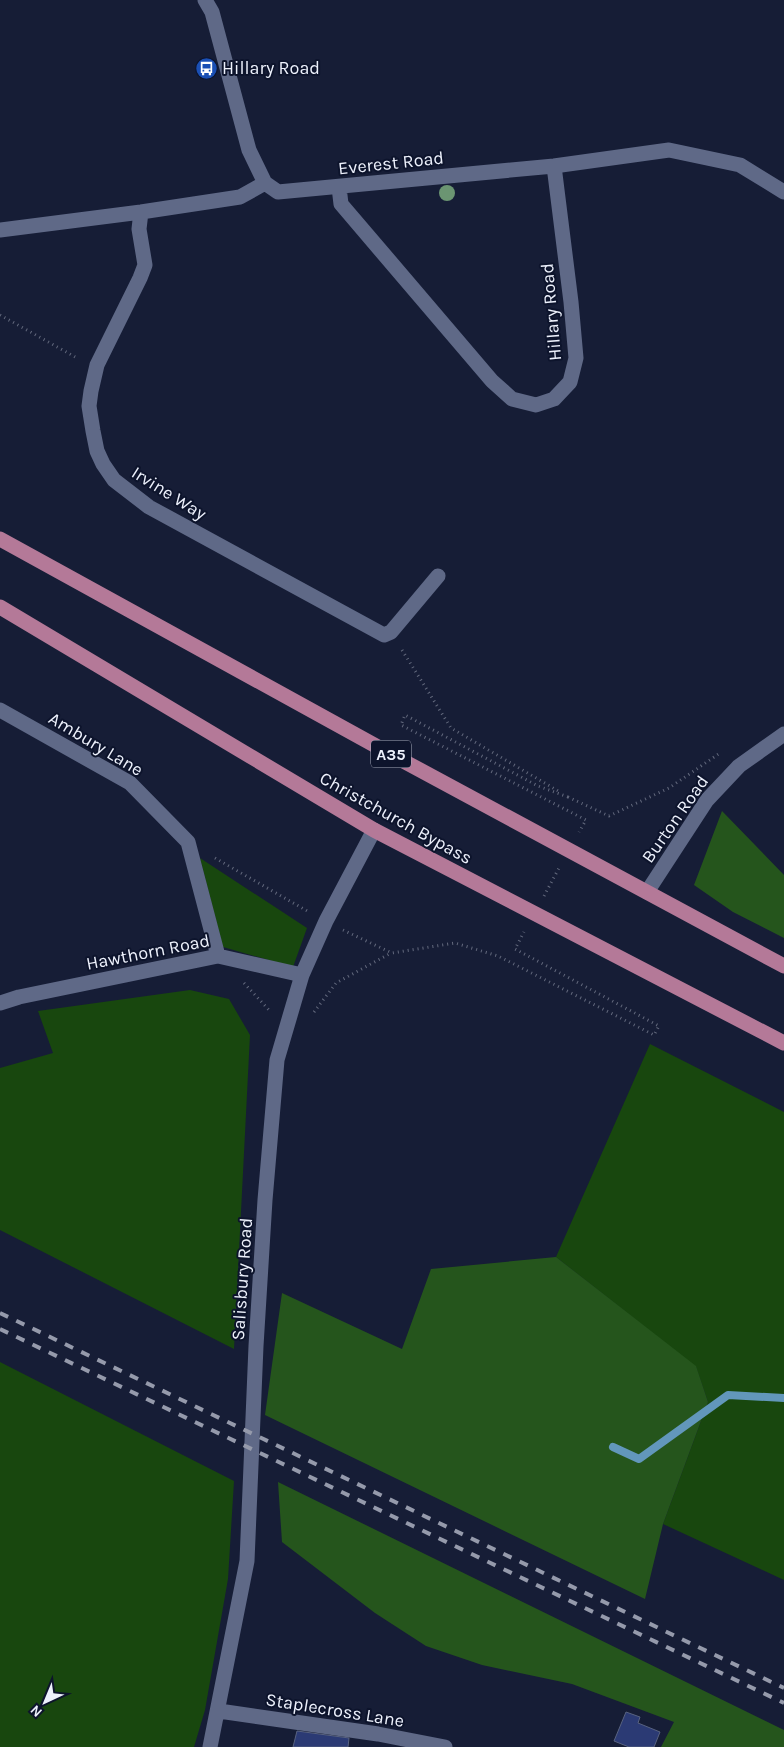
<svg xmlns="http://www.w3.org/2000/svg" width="784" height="1747" viewBox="0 0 784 1747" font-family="Karla,sans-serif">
  <rect width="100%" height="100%" fill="#161d36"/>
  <path fill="#18470e" d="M200,858L307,928L293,967L223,947Z
    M190,990L229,999L250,1035L234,1349L0,1230V1068L53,1053L38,1011Z
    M650,1044L784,1112V1580L663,1524L708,1402L696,1367L556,1257Z
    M0,1362L234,1481L228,1579L205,1710L194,1747H0Z"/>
  <path fill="#25551c" d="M722,811L784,875V938L733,912L694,885Z
    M556,1257L696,1366L708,1402L663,1524L645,1599L265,1415L282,1293L402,1349L431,1269Z
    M278,1482L784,1730V1747H661L674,1722L572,1684L482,1665L426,1646L375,1613L282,1542Z"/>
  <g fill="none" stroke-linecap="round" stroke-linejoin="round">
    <path stroke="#6297bb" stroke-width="8" d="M613,1447L639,1459L728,1395L784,1398"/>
  </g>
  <path fill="#2b3a74" stroke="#586280" d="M626,1712L640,1717L638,1723L660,1732L654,1747H629L614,1741Z
    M297,1731L349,1738L348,1747H293Z"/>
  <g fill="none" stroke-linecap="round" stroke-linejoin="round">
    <path stroke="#646a7e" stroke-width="3" stroke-dasharray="1 4" stroke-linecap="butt" d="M0,315L77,358
      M402,650L451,728L560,792
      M568,797L538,786L405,715L401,725L586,820L579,832
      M568,797L609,816L669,788L720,753
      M215,858L309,912
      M544,896L559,868
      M343,930L392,953L455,943L498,956L654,1035L659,1026L515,949L524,932
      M244,983L269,1010L268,1013
      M314,1012L336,983L391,953"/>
    <path stroke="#5f6987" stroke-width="15" d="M205,0L212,12L249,150L265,183L278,192L554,166L669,150L740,165L784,192
      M339,187L341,204L492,381L512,399L536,405L554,399L570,382L576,358L571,302L554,166
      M141,212L139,229L145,265L140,278L97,365L91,391L89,406L93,431L97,451L103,464L114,480L149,507L384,635L391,632L438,576
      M0,230L141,212L240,197L265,183
      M0,710L130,783L188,842L218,956
      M647,892L707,800L739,766L784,734
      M0,1003L19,997L218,956L302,975
      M219,1711L378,1734L445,1747
      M210,1747L247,1561L256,1346L265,1200L277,1060L302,975L326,921L374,830"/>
    <path stroke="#b47998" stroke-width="15" d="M0,539L407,763L784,966
      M0,607L374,830L784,1043"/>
    <path stroke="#959aab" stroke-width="4" stroke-dasharray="9 9" stroke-linecap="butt" d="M0,1313L784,1688
      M0,1329L784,1703"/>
  </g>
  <circle fill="#6b9572" cx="447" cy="193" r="8"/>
  <defs>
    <symbol id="bus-disc" viewBox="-11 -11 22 22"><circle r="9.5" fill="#1a4fb4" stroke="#0d142c"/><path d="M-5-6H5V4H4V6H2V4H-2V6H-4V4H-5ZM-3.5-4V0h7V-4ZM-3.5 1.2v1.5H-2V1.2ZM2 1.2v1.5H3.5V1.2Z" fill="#fff"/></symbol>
  </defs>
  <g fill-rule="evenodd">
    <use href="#bus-disc" x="194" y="56" width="25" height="25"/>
  </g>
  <g text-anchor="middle" stroke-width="4" stroke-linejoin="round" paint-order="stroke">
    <rect fill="#0d142c" stroke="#aaafbe" stroke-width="1" x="371" y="740.5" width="40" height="27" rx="4"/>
    <g font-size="16" font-weight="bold" fill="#edf1fc">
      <text x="391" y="760">A35</text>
    </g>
    <g font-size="18" fill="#edf1fc" stroke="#0d142c" text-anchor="start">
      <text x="222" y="74">Hillary Road</text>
    </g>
    <g font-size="18" fill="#edf1fc" stroke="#0d142c">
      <text transform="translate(391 163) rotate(-6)" y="6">Everest Road</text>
      <text transform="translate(551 312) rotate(-95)" y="6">Hillary Road</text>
      <text transform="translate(169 493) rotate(32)" y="6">Irvine Way</text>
      <text transform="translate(96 744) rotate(31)" y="6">Ambury Lane</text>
      <text transform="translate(396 818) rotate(29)" y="6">Christchurch Bypass</text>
      <text transform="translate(675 819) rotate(-55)" y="6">Burton Road</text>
      <text transform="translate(148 952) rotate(-11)" y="6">Hawthorn Road</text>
      <text transform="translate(242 1279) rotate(-86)" y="6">Salisbury Road</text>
      <text transform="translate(335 1710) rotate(9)" y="6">Staplecross Lane</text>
    </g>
  </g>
  <g transform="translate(45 1702) rotate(224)" stroke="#0d142c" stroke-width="4" paint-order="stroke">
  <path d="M0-4L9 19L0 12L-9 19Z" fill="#edf1fc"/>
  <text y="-8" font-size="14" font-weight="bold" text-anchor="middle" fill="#edf1fc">N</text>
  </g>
</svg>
